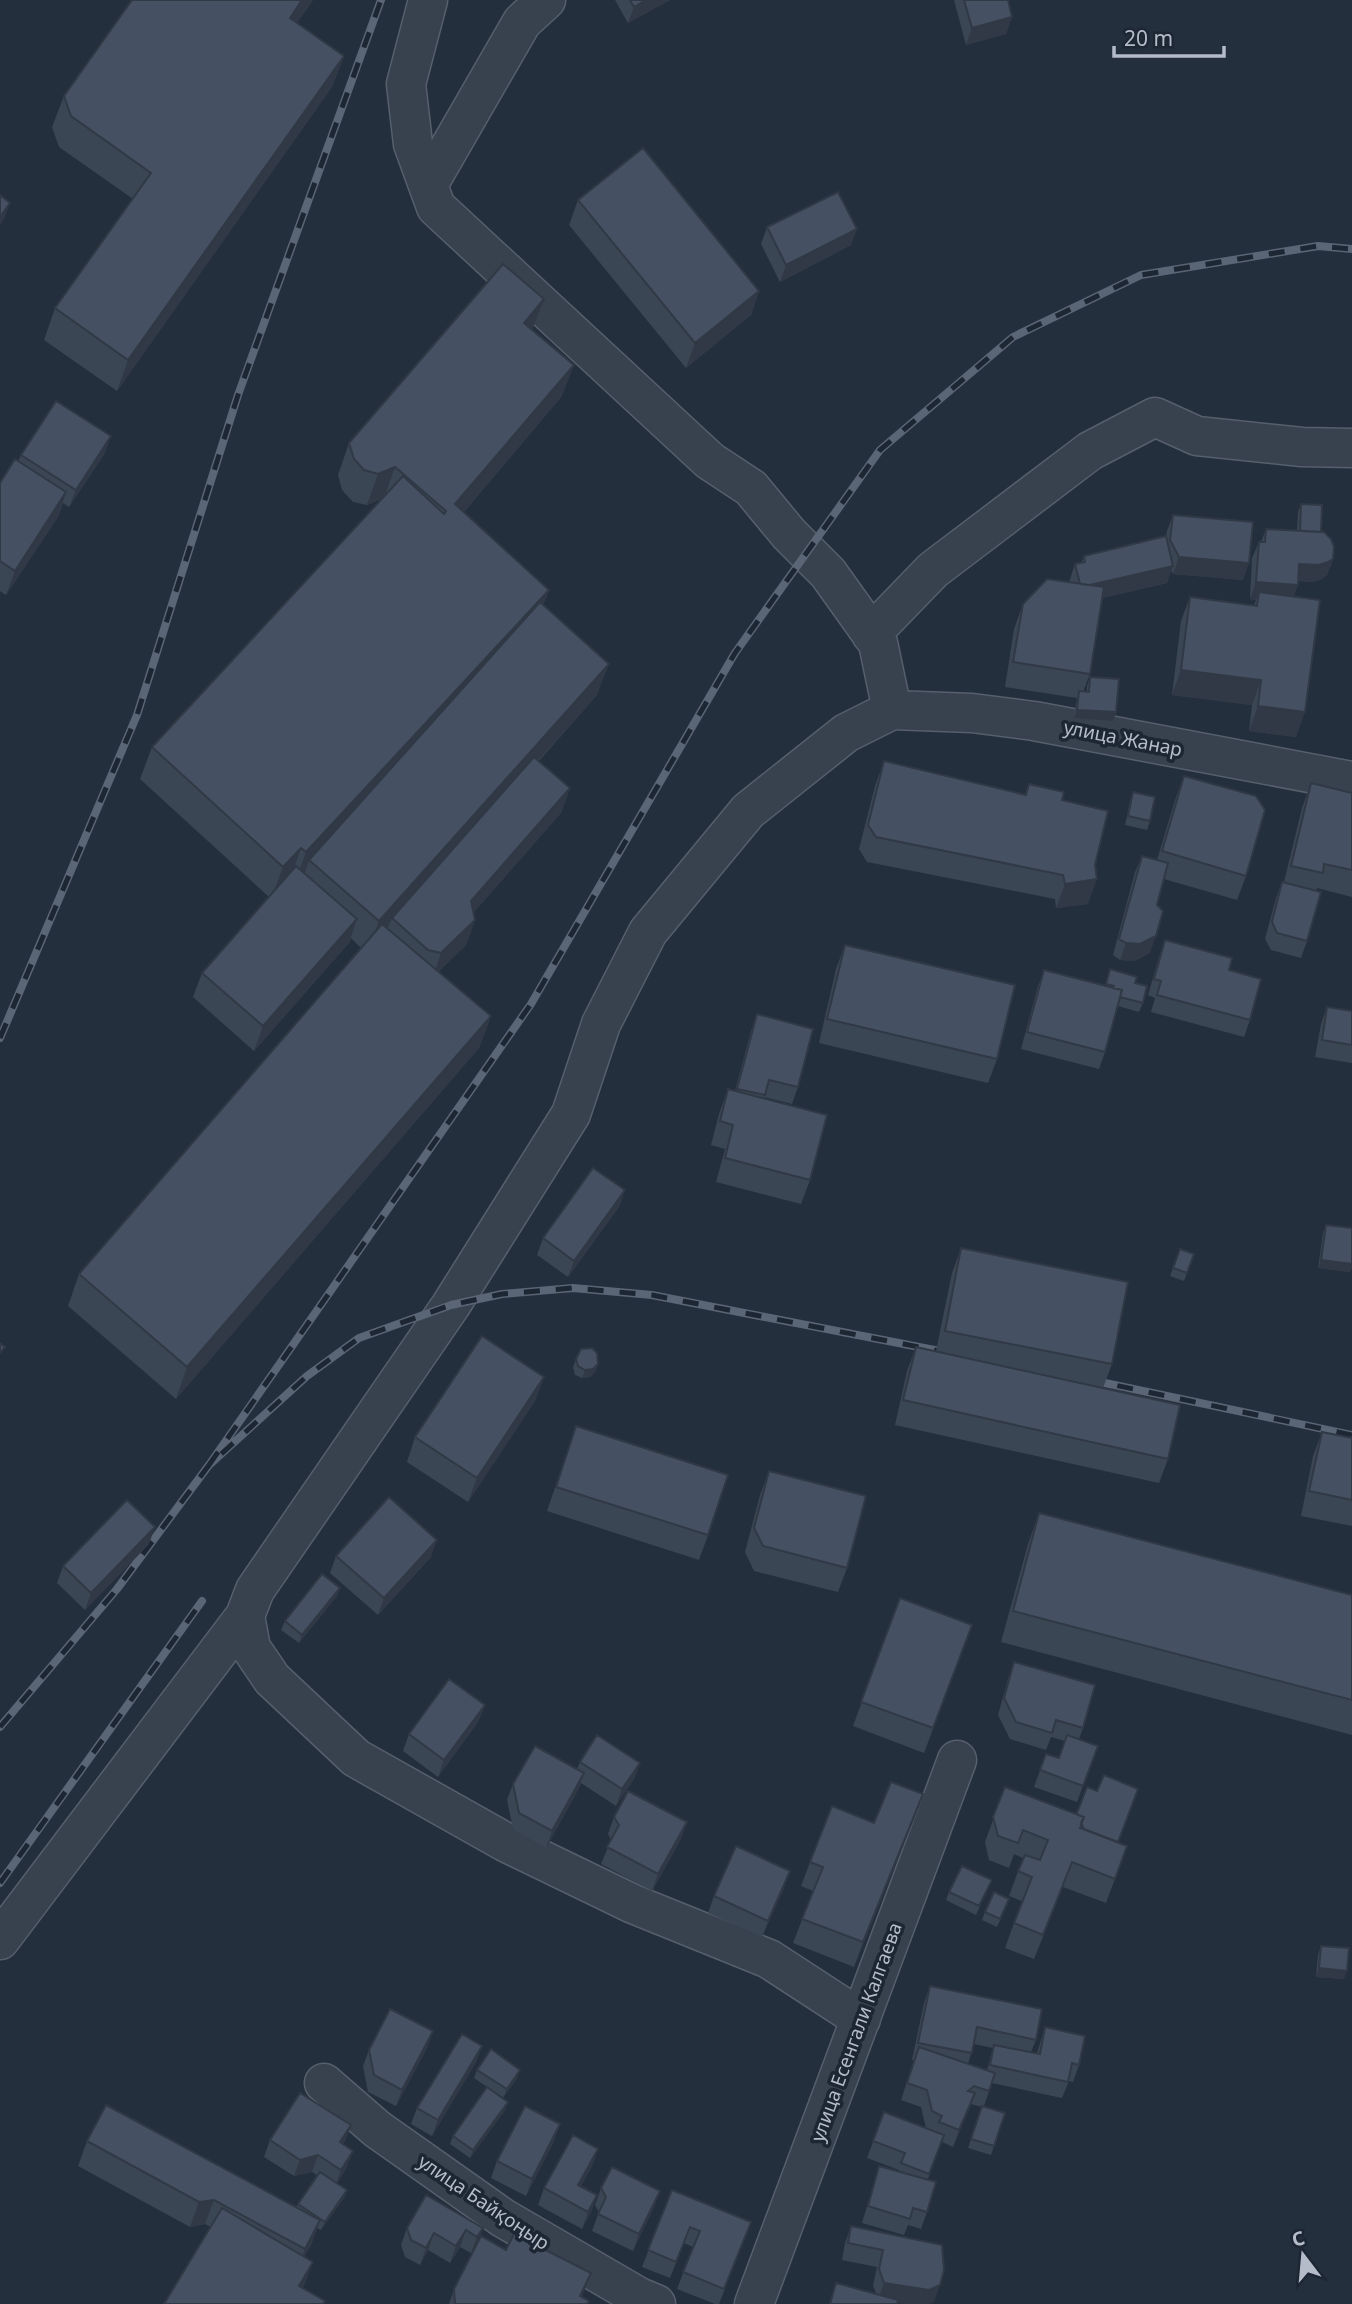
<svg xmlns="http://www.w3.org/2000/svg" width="1352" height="2304" viewBox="0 0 1352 2304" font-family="'Noto Sans',sans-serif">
  <rect width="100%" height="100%" fill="#242f3e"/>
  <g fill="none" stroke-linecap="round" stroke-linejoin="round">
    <defs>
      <path id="minor" d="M428,0L406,84L413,144L436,207L710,461L751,488L789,534L828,573L878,643L892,710
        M428,185L522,22L546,0
        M871,634L933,570L1090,451L1155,417L1197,436L1302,447L1352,448
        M0,1940L245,1616
        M861,2019L769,1959L633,1904L505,1842L356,1758L272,1679L251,1648L245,1616L255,1590L451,1305L571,1114L601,1024L648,932L748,811L846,733L892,710L972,713L1034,721L1352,781
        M324,2083L377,2129L503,2218L639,2297L656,2304
        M754,2304L957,1760"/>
    </defs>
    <use href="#minor" stroke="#565f6c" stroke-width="41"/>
    <use href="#minor" stroke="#38414e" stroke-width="38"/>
    <defs>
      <path id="rail" d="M0,1038L137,715L238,395L381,0
        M1086,1379L1352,1435
        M209,1465L531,1004L735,653L880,450L1013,337L1141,275L1318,246L1352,249
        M0,1727L117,1589L209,1465L307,1376L359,1338L451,1305L502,1294L573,1288L652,1295L955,1354
        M0,1883L202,1601"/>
    </defs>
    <use href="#rail" stroke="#5a6575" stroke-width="8"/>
    <use href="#rail" stroke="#1d2633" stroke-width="5" stroke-dasharray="16" stroke-linecap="butt"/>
  </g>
  <path fill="#3b4654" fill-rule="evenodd" d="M132,0H313L297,23L344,56L332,87L117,391L44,340L55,308L133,199L59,147L52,127L64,96Z
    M615,0H670L628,23Z
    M954,0H1008L1012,17L1006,34L966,45Z
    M578,200L759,291L751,315L686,368L569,225Z
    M767,227L851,245L780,282L761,244Z
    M544,299L532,330L562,396L464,512L549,590L543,605L597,695L539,761L570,788L561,813L473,913L475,920L466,945L438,972L491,1016L479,1048L176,1399L68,1306L79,1274L361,948L351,938L349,943L254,1051L193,997L202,973L269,897L140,779L152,747L381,499L367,505L353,502L342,490L338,475L349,443Z
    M105,453L69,507L63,503L58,517L6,595L0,591V483L18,461L21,455Z
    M1301,504L1321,532L1333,559L1327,575L1322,579L1313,582L1298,581L1294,596L1296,737L1249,731L1252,705L1172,695L1181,621L1190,597L1254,605L1256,600L1250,599L1252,558L1259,542H1261L1266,529L1297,531L1298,512Z
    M1173,515L1243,580L1173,574L1171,570L1167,583L1102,598L1090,674L1083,692H1087V686L1090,677L1116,712L1113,721L1074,718L1077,698L1005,687L1014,629L1023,604L1069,582L1075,564L1081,563L1084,556L1166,537L1167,531Z
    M884,761L1025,795L1029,784L1062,800L1095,865L1088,904L1056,908L1055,899L867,862L859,849L875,786Z
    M1184,776L1246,876L1237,900L1164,879L1157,905L1150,953L1134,961L1120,960L1113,955L1135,872L1142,856L1157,860L1175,800Z
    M1311,783L1352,793V897L1317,888L1307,941L1301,958L1271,950L1265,939L1276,898L1282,882H1284L1302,808Z
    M1133,792L1150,821L1147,830L1125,825L1130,801Z
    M1165,940L1229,970L1250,1020L1244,1037L1151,1012L1155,998L1148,995L1159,957Z
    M845,945L997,1059L988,1083L819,1043L836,969Z
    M1110,969L1135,983L1143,1003L1139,1012L1118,1006L1105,1052L1099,1069L1021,1049L1038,986L1044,970L1105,985Z
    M1327,1007L1352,1011V1063L1315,1057L1321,1024Z
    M757,1014L798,1087L792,1104L764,1097V1099L810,1180L801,1204L716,1182L725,1149L711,1145L719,1114L728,1089L735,1091L751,1031Z
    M625,1190L619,1207L568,1277L537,1255L543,1238Z
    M1326,1225L1350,1272L1318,1268L1323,1233Z
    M961,1248L1112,1364L1103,1388L1168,1459L1159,1483L895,1425L907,1371L916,1347L936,1351L952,1273Z
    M1180,1249L1194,1254L1184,1281L1170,1276Z
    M576,1359L598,1364L595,1372L590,1377L582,1378L575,1375L573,1367Z
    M544,1377L535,1401L468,1502L407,1462L415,1437Z
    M576,1426L708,1535L699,1560L547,1511Z
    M1322,1432L1352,1438V1526L1301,1516L1313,1456Z
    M769,1471L847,1568L838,1592L754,1571L745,1552L760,1495Z
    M1039,1513L1352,1595V1735L1001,1642L1028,1544Z
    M149,1544L85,1610L57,1583L63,1566Z
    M336,1556L431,1557L378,1615L330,1573Z
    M340,1588L337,1596L299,1643L281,1630L285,1621Z
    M900,1598L972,1625L924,1753L853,1726Z
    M1014,1662L1083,1728L1079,1739L1098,1746L1077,1802L1034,1787L1046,1754L1059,1758L1065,1741L1051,1737L1046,1750L1010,1739L998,1715L1008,1679Z
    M485,1705L478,1722L438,1777L403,1751L409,1734Z
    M580,1762L640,1763L634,1779L616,1806L581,1783L578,1790L546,1848L513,1829L507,1800L513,1784L577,1769Z
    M1005,1787L1076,1815L1087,1787L1118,1842L1127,1846L1106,1903L1063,1887L1034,1959L1005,1948L1022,1901L1009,1896L1023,1858L1014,1854L1009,1868L989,1860L985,1842Z
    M923,1794L854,1967L793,1943L813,1891L801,1886L810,1862Z
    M614,1817L681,1839L652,1891L601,1864L611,1840L608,1834Z
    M992,1880L976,1915L946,1900L949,1892Z
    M784,1888L762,1937L708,1913L714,1896Z
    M1006,1907L997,1927L982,1920L985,1912Z
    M1321,1946L1344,1979L1316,1977L1318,1955Z
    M930,1986L1036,2040L1031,2052L1037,2053L1045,2027L1079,2065L1073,2082L1069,2081L1062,2098L992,2083L984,2106L1005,2113L991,2155L968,2148L982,2107L971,2104L953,2147L942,2142L928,2179L927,2212L921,2229L908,2225L904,2235L862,2223L879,2166L899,2171V2170L867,2158L884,2112L926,2128L921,2107L901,2100L914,2060H912L924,2003ZM974,2044L993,2048L987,2070L968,2064Z
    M433,2031L427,2048L396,2106L368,2092L363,2066L369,2050Z
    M482,2046L476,2062L432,2136L411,2124L417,2108Z
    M477,2070L517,2078L503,2098L474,2078Z
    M505,2110L470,2158L450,2144L453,2136Z
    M351,2125L343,2144L347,2167L337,2183L347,2190L344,2198L321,2230L317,2228L311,2245L304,2257L303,2288L325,2301L324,2304H164L211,2227L205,2224L190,2227L78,2166L87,2141L296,2207L317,2175L312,2172L294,2176L264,2157L270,2140Z
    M554,2141L526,2196L491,2178L497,2161Z
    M598,2149L592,2166L581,2186L597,2195L591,2212L582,2229L538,2205L544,2188Z
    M601,2188L660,2191L654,2207L633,2251L592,2231L599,2212L595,2205Z
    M672,2190L751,2222L719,2304H715L677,2289L693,2247L684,2243L670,2278L642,2267Z
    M851,2226L942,2245L934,2302L898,2303L897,2304H829L836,2283L876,2293L873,2286L877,2267L842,2260L845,2243Z
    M407,2228H483L477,2244L471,2253L460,2247L450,2263L428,2250L420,2265L405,2257L401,2245Z
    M454,2289L582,2297L588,2304H449Z"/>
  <path fill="#303945" d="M302,0H313L278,49L290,18Z
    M646,0H670L628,23L634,7Z
    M1012,17L1006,34L966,45L972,28Z
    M344,56L332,87L117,391L128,360Z
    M10,203L4,219L0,225V217Z
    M857,229L851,245L780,282L786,265Z
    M759,291L751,315L686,368L695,343Z
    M544,299L532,330L524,323Z
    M574,365L562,396L444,535L455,504Z
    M111,436L105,453L69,507L76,490Z
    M395,467L384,498L367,505L378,474Z
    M66,492L58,517L6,595L15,571Z
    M1179,557L1249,563L1243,580L1173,574Z
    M1333,559L1327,575L1322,579L1313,582L1293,580L1299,564Z
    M1173,566L1167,583L1074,604L1080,588Z
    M1256,582L1298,585L1292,602L1259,592L1256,600L1250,599Z
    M549,590L537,621L309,860L305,872L295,883L306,852Z
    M609,664L597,695L395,921L392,918L387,930L367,953L379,921Z
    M1181,670L1261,680L1252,705L1172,695Z
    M1258,706L1305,712L1296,737L1249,731Z
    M1077,710L1116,712L1113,721L1074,718Z
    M570,788L561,813L462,926L471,901Z
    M301,848L290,879L271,899L283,867Z
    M1097,879L1088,904L1056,908L1065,884Z
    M357,919L349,943L254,1051L263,1026Z
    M475,920L466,945L433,977L441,953Z
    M1156,936L1150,953L1134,961L1120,960L1126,943Z
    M491,1016L479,1048L176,1399L187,1367Z
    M625,1190L619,1207L568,1277L574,1261Z
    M1321,1260L1352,1264V1268L1350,1272L1318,1268Z
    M598,1364L595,1372L590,1377L582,1378L585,1370Z
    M544,1377L535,1401L468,1502L477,1478Z
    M155,1527L149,1544L85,1610L91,1593Z
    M437,1540L431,1557L378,1615L384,1598Z
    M340,1588L337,1596L299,1643L302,1635Z
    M485,1705L478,1722L438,1777L444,1760Z
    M640,1763L634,1779L616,1806L622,1789Z
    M584,1773L578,1790L546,1848L552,1831Z
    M923,1794L914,1819L854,1967L863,1942Z
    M687,1822L681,1839L652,1891L658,1874Z
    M790,1871L784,1888L762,1937L768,1921Z
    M1319,1968L1347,1971L1344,1979L1316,1977Z
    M433,2031L427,2048L396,2106L402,2090Z
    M482,2046L476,2062L432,2136L438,2120Z
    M520,2070L517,2078L503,2098L507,2089Z
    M975,2093L969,2110L953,2147L959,2130Z
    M508,2102L505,2110L470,2158L473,2150Z
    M560,2124L554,2141L526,2196L532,2179Z
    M351,2125L345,2142L334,2159L340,2142Z
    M598,2149L592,2166L572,2202L578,2185Z
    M353,2151L347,2167L335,2187L341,2170Z
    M318,2155L312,2172L294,2176L300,2160Z
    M347,2190L344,2198L321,2230L325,2222Z
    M660,2191L654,2207L633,2251L639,2234Z
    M597,2195L591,2212L582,2229L588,2212Z
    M214,2200L205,2224L190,2227L199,2202Z
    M320,2220L311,2245L296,2273L305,2249Z
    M483,2228L477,2244L471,2253L477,2237Z
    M466,2230L460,2247L450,2263L456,2246Z
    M434,2233L428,2250L420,2265L426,2248Z
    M313,2262L301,2294L299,2286Z
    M591,2273L582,2297L580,2296Z
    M884,2283L940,2285L934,2302L929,2304H904L878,2300Z"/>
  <path fill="#455162" stroke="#303945" stroke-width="2" d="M132,0H302L290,18L344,56L128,360L55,308L151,173L71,116L64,96Z
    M630,0H646L634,7Z
    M964,0H1008L1012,17L972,28Z
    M643,148L759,291L695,343L578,200Z
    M838,192L857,229L786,265L767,227Z
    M0,195L10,203L0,217Z
    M503,264L544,299L524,323L574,365L455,504L549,590L306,852L301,848L283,867L152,747L403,476L444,514L446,511L395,467L378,474L364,470L354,459L349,443Z
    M56,401L111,436L76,490L21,455Z
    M15,459L66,492L15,571L0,561V483Z
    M1301,504L1322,505L1321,532L1300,531Z
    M1173,515L1253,522L1249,563L1179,557L1170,540Z
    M1266,529L1324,532L1331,539L1334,547L1333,559L1328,562L1319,565L1299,564L1298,585L1256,582L1259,542H1265Z
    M1166,536L1173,566L1090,585L1080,584L1075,564L1085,562L1084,556Z
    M1047,579L1104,587L1090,674L1013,662L1023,604Z
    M1259,592L1320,600L1305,712L1258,706L1261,680L1181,670L1190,597L1257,606Z
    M540,602L609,664L379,921L309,860Z
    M1090,677L1119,679L1116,712L1077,710L1079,691L1089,692Z
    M534,757L570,788L471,901L475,920L441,953L428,950L392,918Z
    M884,761L1026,795L1029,784L1064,792L1062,800L1108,811L1095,865L1097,879L1065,884L1063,875L876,837L868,825Z
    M1184,776L1256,796L1265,810L1246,876L1162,851Z
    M1311,783L1352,793V870L1324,864L1323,873L1291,866Z
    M1133,792L1155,797L1150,821L1128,816Z
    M1142,856L1168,863L1157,905L1163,911L1156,936L1140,944L1126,943L1119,939Z
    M296,866L357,919L263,1026L202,973Z
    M1282,882L1321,892L1307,941L1277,933L1272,922Z
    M382,924L491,1016L187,1367L79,1274Z
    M1165,940L1232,958L1229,970L1261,979L1250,1020L1157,995L1161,981L1154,979Z
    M845,945L1015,985L997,1059L827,1019Z
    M1110,969L1137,977L1135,983L1147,986L1143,1003L1120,997L1122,990L1113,988L1114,986L1106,984Z
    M1044,970L1122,990L1105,1052L1027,1032Z
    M1327,1007L1352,1011V1045L1322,1040Z
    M757,1014L813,1029L798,1087L769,1080L765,1095L737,1089Z
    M728,1089L827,1115L810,1180L725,1158L733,1125L720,1121Z
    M593,1168L625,1190L574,1261L543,1238Z
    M1326,1225L1352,1228V1264L1321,1260Z
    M961,1248L1128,1282L1112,1364L945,1331Z
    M1180,1249L1194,1254L1187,1273L1173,1268Z
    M482,1336L544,1377L477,1478L415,1437Z
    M0,1343L5,1347L0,1353Z
    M916,1347L1180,1405L1168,1459L903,1400Z
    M592,1348L597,1353L598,1364L593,1369L585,1370L578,1366L576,1359L581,1349Z
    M576,1426L728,1475L708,1535L556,1487Z
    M1322,1432L1352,1438V1500L1309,1491Z
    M769,1471L866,1496L847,1568L763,1546L754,1528Z
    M389,1497L437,1540L384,1598L336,1556Z
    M127,1500L155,1527L91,1593L63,1566Z
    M1039,1513L1352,1595V1700L1013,1611Z
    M322,1574L340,1588L302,1635L285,1621Z
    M900,1598L972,1625L933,1728L861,1702Z
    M1014,1662L1095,1685L1083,1728L1056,1720L1052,1733L1016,1722L1004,1698Z
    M449,1679L485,1705L444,1760L409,1734Z
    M597,1735L640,1763L622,1789L580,1762Z
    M1067,1735L1098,1746L1083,1786L1040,1770L1046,1754L1059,1758Z
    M535,1746L584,1773L552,1831L519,1813L513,1784Z
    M1104,1775L1138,1789L1118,1842L1084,1829L1081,1823L1084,1817L1078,1815L1077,1813L1087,1787L1097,1791Z
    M891,1782L923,1794L863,1942L802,1919L823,1867L810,1862L832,1806L874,1823Z
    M1005,1787L1084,1817L1080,1828L1127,1846L1115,1879L1072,1862L1043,1935L1014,1923L1032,1877L1018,1871L1025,1855L1040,1860L1048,1840L1023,1830L1018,1843L998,1836L993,1817Z
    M628,1791L687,1822L658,1874L607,1847L619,1825L614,1817Z
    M736,1846L790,1871L768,1921L714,1896Z
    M962,1866L992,1880L979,1906L949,1892Z
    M994,1892L1009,1899L1000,1919L985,1912Z
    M1321,1946L1349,1948L1347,1971L1319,1968Z
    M930,1986L1042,2009L1036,2040L977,2027L972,2053L918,2043Z
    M390,2009L433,2031L402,2090L374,2075L369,2050Z
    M1045,2027L1085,2036L1079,2065L1072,2063L1068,2082L990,2065L994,2045L1040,2054Z
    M462,2034L482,2046L438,2120L417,2108Z
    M919,2047L995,2073L989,2091L974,2086L968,2091L975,2093L959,2130L939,2122L942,2116L932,2111L927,2090L907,2083Z
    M491,2049L520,2070L507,2089L477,2070Z
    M487,2087L508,2102L473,2150L453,2136Z
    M300,2093L351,2125L340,2142L353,2151L341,2170L318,2155L300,2160L270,2140Z
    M106,2105L320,2220L305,2249L214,2200L199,2202L87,2141Z
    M525,2106L560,2124L532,2179L497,2161Z
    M982,2106L1005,2113L994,2146L971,2139Z
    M884,2112L944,2135L929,2174L901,2163L905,2153L873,2141Z
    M573,2135L598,2149L578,2185L597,2195L588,2212L544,2188Z
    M879,2166L936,2182L927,2212L913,2208L910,2219L868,2206Z
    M612,2167L660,2191L639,2234L598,2214L606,2197L601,2188Z
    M320,2172L347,2190L325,2222L298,2204Z
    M672,2190L751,2222L724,2289L683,2272L700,2231L690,2227L676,2262L648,2250Z
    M426,2195L483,2228L477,2237L466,2230L456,2246L434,2233L426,2248L411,2240L407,2228Z
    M222,2208L313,2262L299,2286L325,2301L323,2304H164Z
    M851,2226L942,2245L944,2270L940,2285L929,2290L884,2283L879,2269L883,2250L848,2243Z
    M514,2234L591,2273L580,2296L589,2301L587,2304H455L454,2289L481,2236L506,2250Z
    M836,2283L898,2300L897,2304H830Z"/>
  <g text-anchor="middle" stroke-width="7" stroke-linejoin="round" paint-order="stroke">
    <g font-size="19" fill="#b4bcc9" stroke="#1d2633">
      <text transform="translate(1123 738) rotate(11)" y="7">улица Жанар</text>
      <text transform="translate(856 2032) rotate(-70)" y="7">улица Есенгали Калгаева</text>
      <text transform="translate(484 2202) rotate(34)" y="7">улица Байқоңыр</text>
    </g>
  </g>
  <g transform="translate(1303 2255) rotate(344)" stroke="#1d2633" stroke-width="5" paint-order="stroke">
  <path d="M0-5L12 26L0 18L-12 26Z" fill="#b4bcc9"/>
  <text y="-10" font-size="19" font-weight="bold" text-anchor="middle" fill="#b4bcc9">С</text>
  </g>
  <path d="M1114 46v10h110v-10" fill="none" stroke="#b4bcc9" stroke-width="3.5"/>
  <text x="1124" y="46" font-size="21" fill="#b4bcc9" stroke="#1d2633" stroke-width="5" paint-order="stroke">20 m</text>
</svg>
